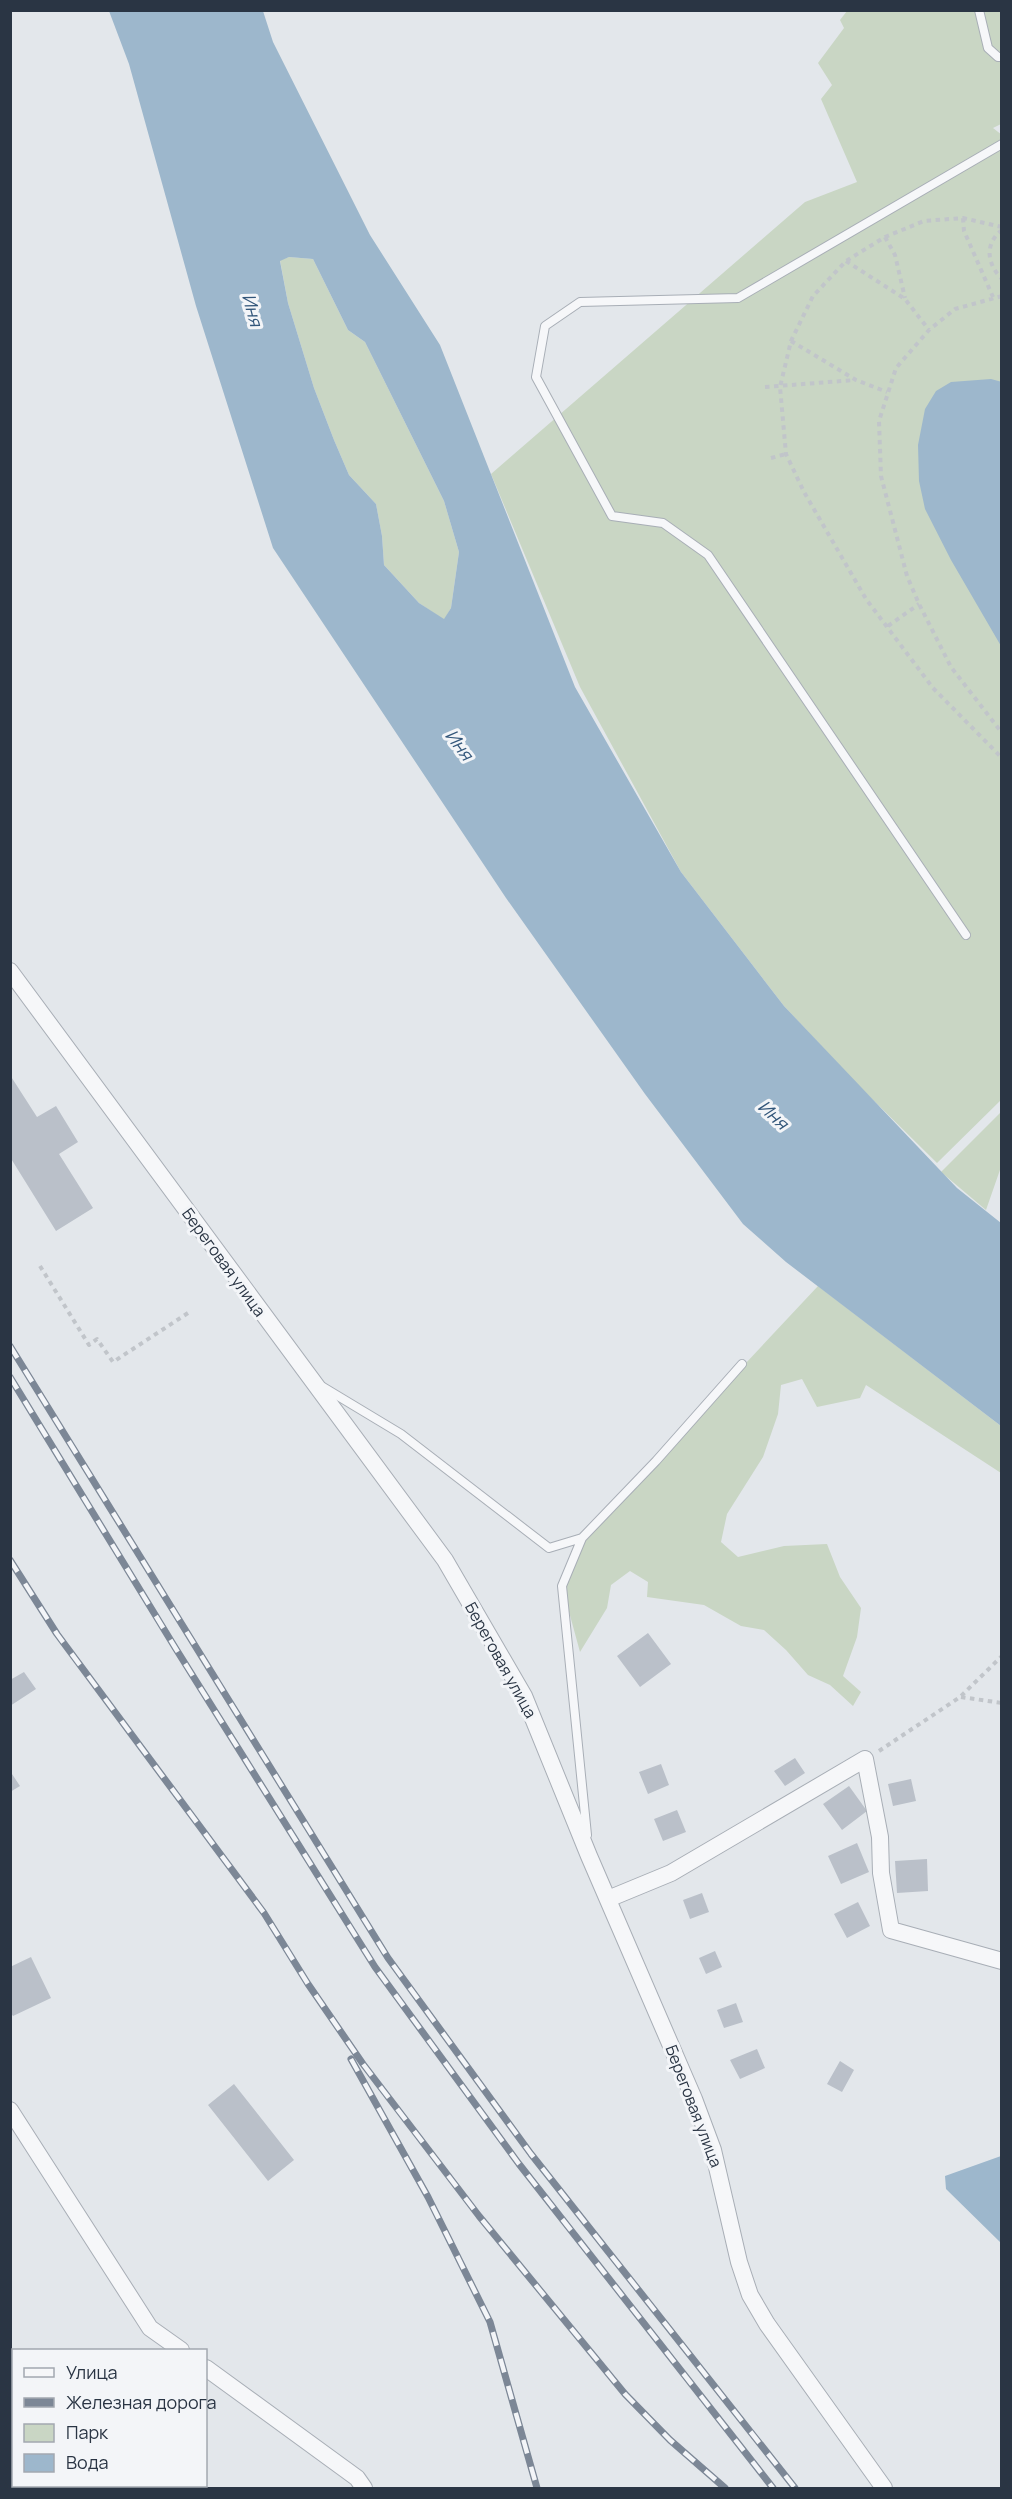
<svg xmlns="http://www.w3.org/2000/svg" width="1012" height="2499" viewBox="0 0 1012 2499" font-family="Manrope,sans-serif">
  <rect width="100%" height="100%" fill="#e3e7eb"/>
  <path fill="#c9d6c4" d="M847,11H1001V124L993,128L1002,135L1001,1100L937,1163L859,1086L784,1006L681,872L580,687L491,474L805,202L857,182L821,99L832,85L818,63L844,28L840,20Z
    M289,257L313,259L348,330L365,342L444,501L459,552L451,608L444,620L419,603L384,565L382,536L376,504L349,475L334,440L314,388L288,303L280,260Z
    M1001,1112V1167L986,1210L941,1172Z
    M818,1286L1001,1426V1473L866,1385L860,1398L817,1407L802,1379L781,1385L778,1414L763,1457L727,1514L721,1542L738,1557L784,1546L827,1544L840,1577L861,1608L857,1637L843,1676L861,1692L853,1706L830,1685L808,1675L786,1650L764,1630L741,1626L704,1605L647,1597L648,1582L630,1571L611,1585L607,1608L580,1652L562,1586L582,1538Z"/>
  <path fill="#9db7cc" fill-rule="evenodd" d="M109,11H263L273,42L370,235L440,345L575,687L681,872L784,1006L957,1188L1001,1223V1426L786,1262L743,1224L645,1094L506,898L273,548L196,306L129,64ZM289,257L313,259L348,330L365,342L444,501L459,552L451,608L444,619L419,603L384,565L382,536L376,504L349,475L334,440L314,388L288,303L280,261Z
    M991,379L1002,382L1001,646L951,560L925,509L919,481L918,445L925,409L936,391L951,382Z
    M1001,2156L1002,2243H1001L946,2189L945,2176Z"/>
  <path fill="#bac0c9" d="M10,1075L37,1117L56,1106L78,1142L59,1154L93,1208L56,1231L10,1157Z
    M648,1633L671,1664L640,1687L617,1656Z
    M24,1672L36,1689L10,1706V1680Z
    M795,1758L805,1773L785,1786L774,1771Z
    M661,1764L669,1785L648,1794L639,1772Z
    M10,1771L20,1786L10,1792Z
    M911,1779L916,1801L893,1806L888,1784Z
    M849,1786L867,1811L842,1830L823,1804Z
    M677,1810L686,1832L663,1841L654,1819Z
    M857,1843L869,1872L841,1884L828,1856Z
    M927,1859L928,1891L897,1893L895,1861Z
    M702,1893L709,1912L690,1919L683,1900Z
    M858,1902L870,1926L847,1938L834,1914Z
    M715,1951L722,1967L706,1974L699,1958Z
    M31,1957L51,1998L13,2016L10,2012V1967Z
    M736,2003L743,2022L724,2028L717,2010Z
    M757,2049L765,2068L740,2079L730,2060Z
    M840,2061L854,2070L842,2092L827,2084Z
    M234,2084L294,2160L268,2181L208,2105Z"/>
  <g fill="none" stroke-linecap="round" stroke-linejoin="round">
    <defs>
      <path id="lane" d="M979,10L988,48L998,57H1002
        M966,935L708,555L663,523L612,516L536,377L545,326L580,302L738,298L1002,144
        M323,1387L401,1434L549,1548L582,1538L656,1461L742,1364
        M582,1538L562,1586L587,1835"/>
      <path id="street" d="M10,971L445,1560L524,1696L589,1856L694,2099L713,2150L739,2262L750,2295L767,2324L884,2488
        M608,1899L671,1873L865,1759L880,1837L881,1873L891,1930L1002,1961
        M10,2110L150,2328L181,2350
        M206,2368L357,2478L364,2488"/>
    </defs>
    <use href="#lane" stroke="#a8aeb6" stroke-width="10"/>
    <use href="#street" stroke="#a8aeb6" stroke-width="18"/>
    <path stroke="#c1c5ca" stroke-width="4" stroke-dasharray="4.5 4.5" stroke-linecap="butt" d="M963,218L964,231L993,297
      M1002,227L963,218L924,221L885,237L846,261L813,296L791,341L780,387L786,454L804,492L866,599L933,688L1002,758
      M1002,230C984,244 987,264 1002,279
      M885,237L895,255L905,298
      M846,261L905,299L929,330
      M1002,296L955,309L929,330L896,368L879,421L881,476L907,576L919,604L951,667L1002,733
      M791,341L856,380L887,392
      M765,387L855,380
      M771,458L786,454
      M888,626L919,604
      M40,1266L89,1345L97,1339L113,1362L188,1313
      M961,1697L1002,1703
      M879,1751L960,1697L1002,1656"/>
    <use href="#lane" stroke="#f6f7f9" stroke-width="8"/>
    <use href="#street" stroke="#f6f7f9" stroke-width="16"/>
    <defs>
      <path id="rail" d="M10,1346L388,1958L531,2154L795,2488
        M10,1377L176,1649L375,1967L519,2164L773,2488
        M10,1560L57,1634L264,1913L308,1984L363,2064L479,2216L625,2394L670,2440L725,2488
        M351,2059L428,2197L490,2322L537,2488"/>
    </defs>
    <use href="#rail" stroke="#7c8796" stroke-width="7"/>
    <use href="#rail" stroke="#f3f5f8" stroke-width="4.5" stroke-dasharray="14" stroke-linecap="butt"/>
  </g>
  <g text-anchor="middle" stroke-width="6" stroke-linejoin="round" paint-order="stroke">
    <g font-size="16" fill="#2a3544" stroke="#f3f5f8">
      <text transform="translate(224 1262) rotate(54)" y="6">Береговая улица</text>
      <text transform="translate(501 1660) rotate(61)" y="6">Береговая улица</text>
      <text transform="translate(694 2106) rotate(69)" y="6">Береговая улица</text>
    </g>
    <g font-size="18" font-style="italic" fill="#32567a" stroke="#f3f5f8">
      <text transform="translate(252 310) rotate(75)" y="6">Иня</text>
      <text transform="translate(459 745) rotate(53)" y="6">Иня</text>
      <text transform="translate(773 1115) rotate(43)" y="6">Иня</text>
    </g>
  </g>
  <rect width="1012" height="2499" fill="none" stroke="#2a3544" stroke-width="24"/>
  <rect x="12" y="2349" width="195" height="138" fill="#f3f5f8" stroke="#a3a8b0" stroke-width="1.5"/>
  <rect x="24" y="2368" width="30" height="9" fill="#f6f7f9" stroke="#a3a8b0" stroke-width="1.5"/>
  <text x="66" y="2379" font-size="18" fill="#2a3544">Улица</text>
  <rect x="24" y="2398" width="30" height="9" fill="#7c8796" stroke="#a3a8b0" stroke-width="1.5"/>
  <text x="66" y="2409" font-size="18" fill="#2a3544">Железная дорога</text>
  <rect x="24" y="2424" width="30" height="18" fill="#c9d6c4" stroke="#a3a8b0" stroke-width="1.5"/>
  <text x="66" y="2439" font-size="18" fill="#2a3544">Парк</text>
  <rect x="24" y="2454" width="30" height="18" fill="#9db7cc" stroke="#a3a8b0" stroke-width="1.5"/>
  <text x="66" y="2469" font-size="18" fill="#2a3544">Вода</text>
</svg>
